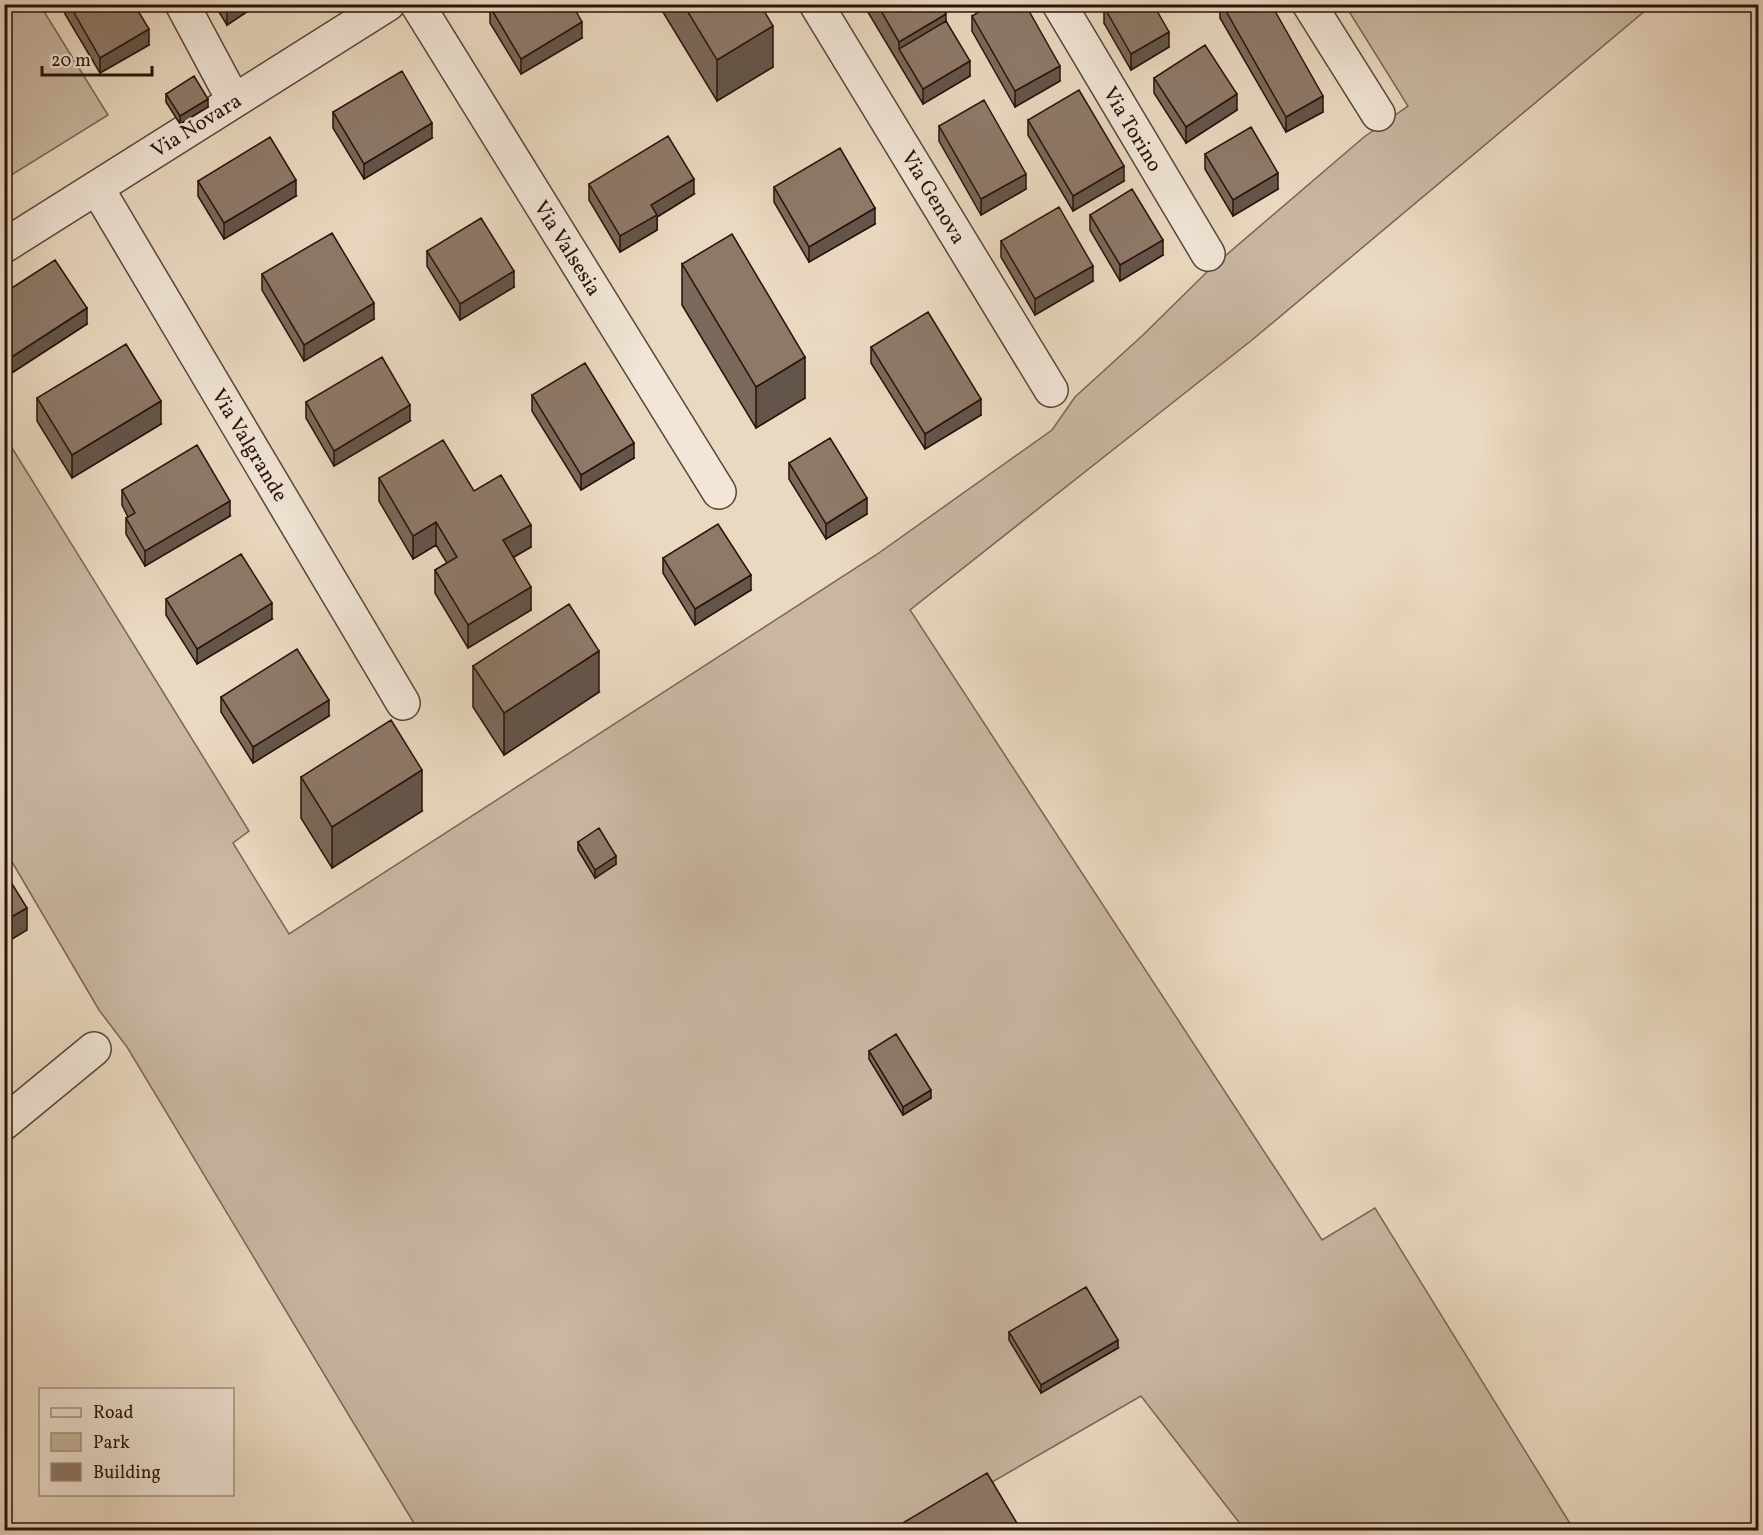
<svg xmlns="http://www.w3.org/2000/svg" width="1763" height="1535" viewBox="0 0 1763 1535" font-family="Vollkorn,serif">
  <rect width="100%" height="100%" fill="#ead9c1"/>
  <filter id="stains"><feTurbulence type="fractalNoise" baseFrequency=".00333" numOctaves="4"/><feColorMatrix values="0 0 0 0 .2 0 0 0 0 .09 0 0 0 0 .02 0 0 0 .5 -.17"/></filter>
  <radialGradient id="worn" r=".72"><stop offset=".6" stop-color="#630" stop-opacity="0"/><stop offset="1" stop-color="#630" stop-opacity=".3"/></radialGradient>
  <path fill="#c9b7a2" stroke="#7a6456" stroke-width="1.5" d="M5,4L40,5L108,115L5,179Z
    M1345,5H1652L1252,340L910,610L1322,1240L1375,1208L1574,1530H1245L1141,1396L909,1530H418L127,1047L99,1010L5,850L4,435L249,831L233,843L289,934L876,555L1052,430L1075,397L1143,335L1211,268L1364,137L1408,106Z"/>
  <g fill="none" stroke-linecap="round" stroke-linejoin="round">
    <defs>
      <path id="street" d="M182,4L234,101
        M417,4L719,492
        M816,4L1051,390
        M1059,4L1208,254
        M1309,4L1378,114
        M97,188L403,703
        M4,246L388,4
        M4,1123L94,1049"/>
    </defs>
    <use href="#street" stroke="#5a4438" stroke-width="36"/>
    <use href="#street" stroke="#f1e6d7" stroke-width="33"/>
  </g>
  <path fill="#7a685a" stroke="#2a120a" stroke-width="1.5" d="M65,4H134L149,45L100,73L65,14Z
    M214,4H259L227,25Z
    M658,4H760L773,67L717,101Z
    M863,4H940L946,21L970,76L923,104Z
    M1220,4H1271L1323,112L1286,132L1220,18Z
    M490,7L582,38L521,74L490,23Z
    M1104,7L1169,47L1131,70L1104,23Z
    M972,16L1060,81L1015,107L972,31Z
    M1154,78L1237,110L1186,143L1154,93Z
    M166,94L208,107L180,124L166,102Z
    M333,112L432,138L364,179L333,128Z
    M1028,120L1124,181L1073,211L1028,135Z
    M939,126L1026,189L981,215L939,141Z
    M1205,154L1278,189L1233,216L1205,169Z
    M198,181L296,196L224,239L198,196Z
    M589,184L694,194L657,217V230L620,252L589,200Z
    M774,187L875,224L809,262L774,202Z
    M1090,215L1163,255L1120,281L1090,230Z
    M1001,241L1093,281L1035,315L1001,257Z
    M427,251L514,287L460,320L427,266Z
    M682,264L805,398L756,428L682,305Z
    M262,274L374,319L304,361L262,290Z
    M4,293L87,324L7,376L4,372Z
    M871,347L981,415L925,449L871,363Z
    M532,395L634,458L581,490L532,411Z
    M37,398L161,424L72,478L37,421Z
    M306,402L410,421L334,466L306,418Z
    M789,463L867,514L826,539L789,479Z
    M379,478L474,491L531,547L514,557L531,610L468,648L435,593V570L447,563L436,545L413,559L379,501Z
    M122,490L230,516L145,566L126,534V518L128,517L122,505Z
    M663,558L751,590L695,625L663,573Z
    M166,599L272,619L197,664L166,615Z
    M473,666L599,692L504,755L473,707Z
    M221,697L329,716L253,763L221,712Z
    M301,777L422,811L332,868L301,818Z
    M578,842L616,864L595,878L578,850Z
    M869,1051L931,1098L903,1115L869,1059Z
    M1009,1332L1118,1348L1041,1393L1009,1340Z
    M1758,1400V1435L1753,1426V1403Z"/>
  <path fill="#63554a" stroke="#2a120a" stroke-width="1.5" d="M235,4H259L227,25V9Z
    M958,4H966L958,9Z
    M946,14V37L899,49V42Z
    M582,22V38L521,74V59Z
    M773,26V67L717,101V60Z
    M149,29V45L100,73V58Z
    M1169,32V47L1131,70V54Z
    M970,61V76L923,104V89Z
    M1060,66V81L1015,107V91Z
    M1237,94V110L1186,143V127Z
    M1323,96V112L1286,132V117Z
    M208,99V107L180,124V116Z
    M432,123V138L364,179V164Z
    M1124,166V181L1073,211V196Z
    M1278,173V189L1233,216V200Z
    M1026,174V189L981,215V199Z
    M694,179V194L657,217V230L620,252V236L651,205Z
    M296,180V196L224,239V223Z
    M875,208V224L809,262V247Z
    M1163,240V255L1120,281V265Z
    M1093,266V281L1035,315V299Z
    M514,271V287L460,320V304Z
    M374,303V319L304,361V345Z
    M87,308V324L7,376V360Z
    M805,357V398L756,428V387Z
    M981,399V415L925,449V434Z
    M161,401V424L72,478V455Z
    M410,405V421L334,466V451Z
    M634,443V458L581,490V475Z
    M867,498V514L826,539V524Z
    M230,501V516L145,566V551Z
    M436,522V545L413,559V536Z
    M531,525V547L503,563V540Z
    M751,575V590L695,625V609Z
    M531,587V610L468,648V625Z
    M272,603V619L197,664V649Z
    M599,651V692L504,755V713Z
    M329,700V716L253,763V747Z
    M422,770V811L332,868V827Z
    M616,856V864L595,878V870Z
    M27,908V930L4,944V921Z
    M931,1090V1098L903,1115V1107Z
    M1118,1340V1348L1041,1393V1385Z"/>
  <path fill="#8e7969" stroke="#2a120a" stroke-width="1.5" d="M69,4H134L149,29L100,58Z
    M224,4H235L227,9Z
    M494,4H572L582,22L521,59L490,7Z
    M683,4H760L773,26L717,60Z
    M877,4H940L946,14L899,42Z
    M992,4H1025L1060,66L1015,91L972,16Z
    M1108,4H1153L1169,32L1131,54L1104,7Z
    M1222,4H1271L1323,96L1286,117Z
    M946,21L970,61L923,89L899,49Z
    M1205,45L1237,94L1186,127L1154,78Z
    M402,71L432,123L364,164L333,112Z
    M194,76L208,99L180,116L166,94Z
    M1079,90L1124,166L1073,196L1028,120Z
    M984,100L1026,174L981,199L939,126Z
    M1251,127L1278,173L1233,200L1205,154Z
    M668,136L694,179L651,205L657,215L620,236L589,184Z
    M270,137L296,180L224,223L198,181Z
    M840,148L875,208L809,247L774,187Z
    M1132,189L1163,240L1120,265L1090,215Z
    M1059,207L1093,266L1035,299L1001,241Z
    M481,218L514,271L460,304L427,251Z
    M332,233L374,303L304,345L262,274Z
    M732,234L805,357L756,387L682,264Z
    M55,260L87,308L7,360L4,356V293Z
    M928,312L981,399L925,434L871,347Z
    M126,344L161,401L72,455L37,398Z
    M382,357L410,405L334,451L306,402Z
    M585,363L634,443L581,475L532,395Z
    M830,438L867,498L826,524L789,463Z
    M443,440L474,491L501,475L531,525L503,540L531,587L468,625L435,570L457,557L436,522L413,536L379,478Z
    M197,445L230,501L145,551L126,518L135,513L122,490Z
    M718,524L751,575L695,609L663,558Z
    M241,554L272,603L197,649L166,599Z
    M569,604L599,651L504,713L473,666Z
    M297,649L329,700L253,747L221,697Z
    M391,720L422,770L332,827L301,777Z
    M599,828L616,856L595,870L578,842Z
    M4,871L27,908L4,921Z
    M896,1034L931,1090L903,1107L869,1051Z
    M1086,1287L1118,1340L1041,1385L1009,1332Z
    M1758,1400V1412L1753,1403Z
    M987,1473L1021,1530H891Z"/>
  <g text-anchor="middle" stroke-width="5" stroke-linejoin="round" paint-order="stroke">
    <g font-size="21" fill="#2a120a" stroke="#f1e6d7">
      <text transform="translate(196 125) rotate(-32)" y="7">Via Novara</text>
      <text transform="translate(1133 129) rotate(59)" y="7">Via Torino</text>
      <text transform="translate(934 197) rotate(59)" y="7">Via Genova</text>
      <text transform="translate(568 248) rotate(58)" y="7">Via Valsesia</text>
      <text transform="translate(250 445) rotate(59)" y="7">Via Valgrande</text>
    </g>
  </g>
  <rect width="1763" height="1535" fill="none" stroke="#ead9c1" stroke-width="24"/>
  <rect x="6" y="6" width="1751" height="1523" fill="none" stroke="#2a120a" stroke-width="3"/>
  <rect x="12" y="12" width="1739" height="1511" fill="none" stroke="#2a120a" stroke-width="1.5"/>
  <rect x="39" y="1388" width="195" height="108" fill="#f1e6d7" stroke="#a19185" stroke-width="1.5"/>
  <rect x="51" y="1408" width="30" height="9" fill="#f1e6d7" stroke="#a19185" stroke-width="1.5"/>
  <text x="93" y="1418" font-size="18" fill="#2a120a">Road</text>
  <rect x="51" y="1433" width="30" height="18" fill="#c9b7a2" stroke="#a19185" stroke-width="1.5"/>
  <text x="93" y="1448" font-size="18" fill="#2a120a">Park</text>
  <rect x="51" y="1463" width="30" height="18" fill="#8e7969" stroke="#a19185" stroke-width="1.5"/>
  <text x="93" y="1478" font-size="18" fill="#2a120a">Building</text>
  <path d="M42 66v9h110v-9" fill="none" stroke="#2a120a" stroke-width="3"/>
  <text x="51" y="66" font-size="18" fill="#2a120a" stroke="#f1e6d7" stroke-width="4.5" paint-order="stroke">20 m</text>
  <rect width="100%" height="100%" filter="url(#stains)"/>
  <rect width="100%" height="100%" fill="url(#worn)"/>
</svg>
